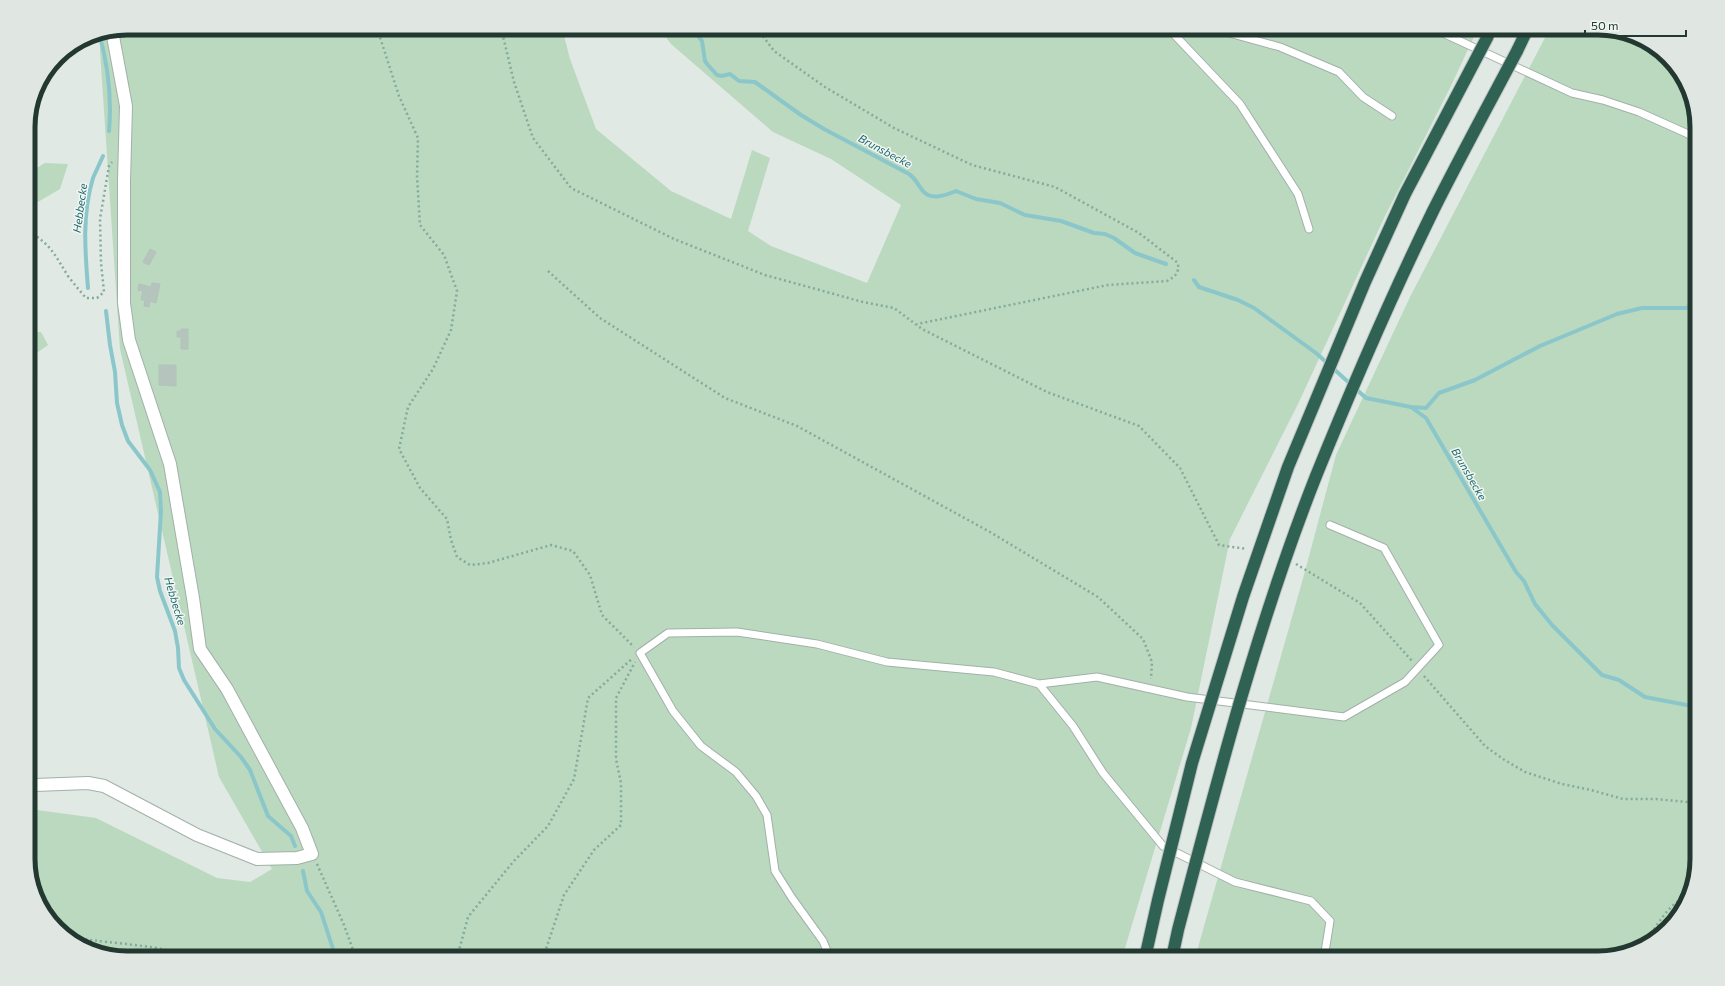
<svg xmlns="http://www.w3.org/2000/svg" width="1725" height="986" viewBox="0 0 1725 986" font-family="Commissioner,sans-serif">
  <rect width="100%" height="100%" fill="#e0e9e4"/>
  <path fill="#bad9bf" d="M127,28H562L570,59L596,129L671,191L731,219L752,150L770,158L748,231L771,246L867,283L901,205L831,159L773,132L671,44L659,28H1478L1450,88L1385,216L1298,404L1230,539L1191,728L1122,958H127L78,945L44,914L28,866V811L37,810L96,818L217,878L250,882L272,869L219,777L120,349L100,51L101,33Z
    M1550,28H1598L1647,41L1684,77L1697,120V860L1684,908L1648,945L1599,958H1195L1304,575L1336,455L1410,297Z
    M45,163L68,164L60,189L31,206L28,209V173Z
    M28,332H41L48,345L31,357H28Z"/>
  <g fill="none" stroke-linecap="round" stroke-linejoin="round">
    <path stroke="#8bc7ca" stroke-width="4" d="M692,28L702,41L705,61L708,65L717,75L722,76L730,74L739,81L755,82L801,115L824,129L909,174C916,179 918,185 923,191C931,201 946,195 956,191L976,199L1000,203L1025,215L1061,221L1094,233L1105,234L1114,238L1135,253L1166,264
      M99,33C108,65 112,98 109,131
      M1194,280L1199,287L1238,300L1254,308L1316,353L1366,398L1411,407L1426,418L1516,572L1524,581L1535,604L1552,625L1602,675L1619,680L1645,697L1697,707
      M88,288C85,251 82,214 93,178C96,171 100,163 103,156
      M106,311L110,345L115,372L117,403L122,425L128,441L150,470L160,492L161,511L157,577L160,591L175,631L178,648L179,668L184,680L215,729L241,757L250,770L268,816L291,836L295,846
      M1411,407L1426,408L1439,393L1475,380L1540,346L1617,314L1642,308H1686L1697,304
      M303,871L307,891L321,912L336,958"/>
  </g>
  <path fill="#b5c4bd" stroke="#b3c2ba" d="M150,249L156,252L149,265L143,262Z
    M152,283L160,284L156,303L150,301L149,307L144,306L145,300H141L143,291L138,290L139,284L151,287Z
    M181,329H188V349H181V337H177V331H181Z
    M159,365H176V386L159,385Z"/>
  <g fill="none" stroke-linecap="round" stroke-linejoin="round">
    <defs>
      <path id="lane" d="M1168,28L1240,104L1298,194L1309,229
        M1211,28L1280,47L1339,72L1363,97L1392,116
        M1432,28L1572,93L1603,100L1639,112L1697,138
        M1039,684L1097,677L1187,697L1344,717L1405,682L1439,645L1384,548L1330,525
        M830,958L823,941L792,898L775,871L767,815L756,796L736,772L701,746L673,711L640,653L668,633L737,632L817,644L887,662L994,672L1039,684L1073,726L1103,773L1163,846L1235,882L1311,901L1330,921L1324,958"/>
      <path id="street" d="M28,788L35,785L88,783L104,786L197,835L257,859L297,858L312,854L302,828L227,689L200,649L193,598L170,464L129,340L124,303V181L126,106L112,31"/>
      <path id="highway" d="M1517,51L1528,28"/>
    </defs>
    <use href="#lane" stroke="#a3b0aa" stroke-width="9"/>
    <use href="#street" stroke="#a3b0aa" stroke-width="14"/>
    <use href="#highway" stroke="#bdc3c1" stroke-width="14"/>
    <path stroke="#83aa9a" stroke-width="2.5" stroke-dasharray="2 3" stroke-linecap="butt" d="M377,28L399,96L418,138L417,176L420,225L444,255L457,291L451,330L433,369L408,407L399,449L420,488L447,519L451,540L457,557L470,565L488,563L551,545L573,551L590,575L602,615L634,647
      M501,28L514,82L533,138L571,188L674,239L765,275L863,302L894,308L922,329L1047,392L1139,426L1180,468L1219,545L1247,549
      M757,28L774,51L825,87L894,128L972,165L1055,187L1139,233L1178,263C1179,273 1176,276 1167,281L1108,285L917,324
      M28,232C50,242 56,257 68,276C74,284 80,291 86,298H97L104,292L101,263L100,219L109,166L112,162
      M548,271L600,318L725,398L797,426L990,532L1098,597L1143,639L1152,662L1151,679
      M1296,564L1360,603L1412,661
      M1424,676L1485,746L1503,759L1525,772L1562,784L1591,790L1623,799H1656L1697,803
      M317,864L344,925L356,958
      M66,934C72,936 78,938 84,939C105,943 175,946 188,958
      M81,946L84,939
      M1643,946C1656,927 1667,905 1688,895
      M457,958L468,917L513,862L548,826L574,779L588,698L633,658
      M543,958L564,895L594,850L621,825V783L616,759V698L635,662"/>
    <use href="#lane" stroke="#fff" stroke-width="7"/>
    <use href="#street" stroke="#fff" stroke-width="12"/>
    <use href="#highway" stroke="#306253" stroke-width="12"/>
    <defs>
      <path id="highway-bridge" d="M1145,958L1158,900L1192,763L1243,597L1288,467L1365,282L1405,194L1488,36
        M1172,958L1178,930C1218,777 1258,623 1316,476C1352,387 1391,297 1433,211C1460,157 1489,104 1517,51"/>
    </defs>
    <use href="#highway-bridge" stroke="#bdc3c1" stroke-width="14" stroke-linecap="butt"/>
    <use href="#highway-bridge" stroke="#306253" stroke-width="12"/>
  </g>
  <g text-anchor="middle" stroke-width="3" stroke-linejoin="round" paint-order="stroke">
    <g font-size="11" font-style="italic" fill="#21696e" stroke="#f0f6f2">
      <text transform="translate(885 151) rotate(28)" y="4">Brunsbecke</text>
      <text transform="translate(80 208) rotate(-82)" y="4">Hebbecke</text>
      <text transform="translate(1469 474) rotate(60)" y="4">Brunsbecke</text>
      <text transform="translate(175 601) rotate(73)" y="4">Hebbecke</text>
    </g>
  </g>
  <path d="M0 0H1725V986H0ZM127 35H1598A92 92 0 0 1 1690 127V859A92 92 0 0 1 1598 951H127A92 92 0 0 1 35 859V127A92 92 0 0 1 127 35Z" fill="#e0e7e2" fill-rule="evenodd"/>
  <path fill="none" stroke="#223830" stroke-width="5" d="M127 35H1598A92 92 0 0 1 1690 127V859A92 92 0 0 1 1598 951H127A92 92 0 0 1 35 859V127A92 92 0 0 1 127 35Z"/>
  <path d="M1585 30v6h101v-6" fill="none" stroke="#223830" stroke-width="2"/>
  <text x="1591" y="30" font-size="12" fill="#223830" stroke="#f0f6f2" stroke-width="3" paint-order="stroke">50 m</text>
</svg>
